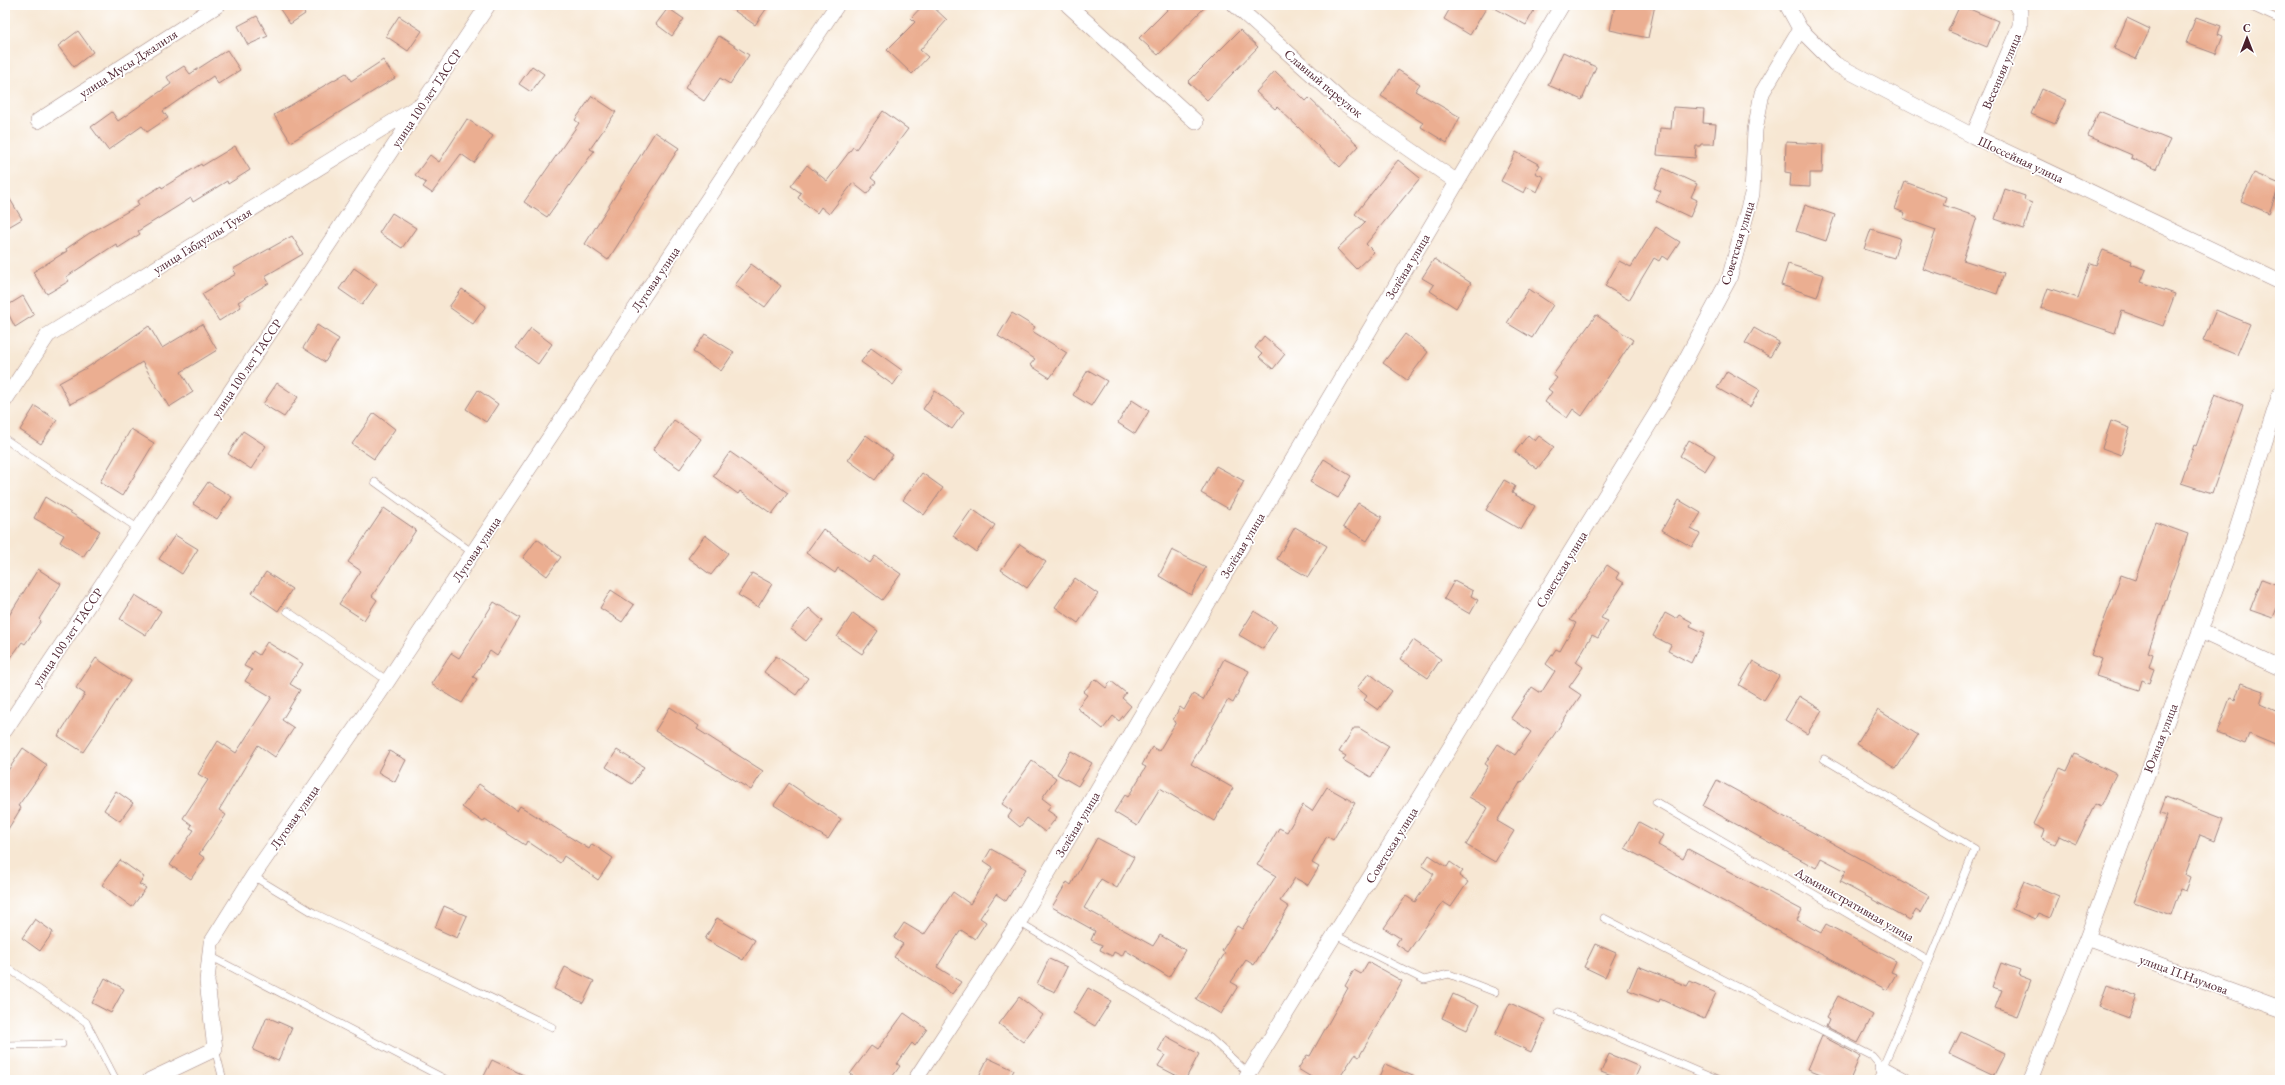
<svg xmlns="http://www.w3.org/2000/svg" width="2285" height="1085" viewBox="0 0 2285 1085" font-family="'EB Garamond',serif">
  <rect width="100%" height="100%" fill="#fff"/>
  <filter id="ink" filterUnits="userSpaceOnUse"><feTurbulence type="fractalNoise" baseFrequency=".025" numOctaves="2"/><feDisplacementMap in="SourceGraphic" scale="8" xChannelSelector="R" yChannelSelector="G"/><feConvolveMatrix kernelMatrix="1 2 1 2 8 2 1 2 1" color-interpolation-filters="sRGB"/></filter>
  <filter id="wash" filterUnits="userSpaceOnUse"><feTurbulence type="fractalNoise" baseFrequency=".012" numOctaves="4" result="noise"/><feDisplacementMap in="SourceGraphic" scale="16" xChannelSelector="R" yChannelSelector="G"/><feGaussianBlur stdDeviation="0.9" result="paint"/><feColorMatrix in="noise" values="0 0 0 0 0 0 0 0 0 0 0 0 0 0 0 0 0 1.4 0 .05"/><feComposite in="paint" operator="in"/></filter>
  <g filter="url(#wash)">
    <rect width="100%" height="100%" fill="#f7e7d3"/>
    <g id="blocks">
      <path fill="#ebae91" d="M277,5H299L305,14L290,24Z
        M726,5H769L755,25Z
        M923,5H931L947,20L920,50L928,57L912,74L887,50L915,22L911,18Z
        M1172,5H1207L1158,55L1139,38Z
        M1452,5H1488L1470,35L1444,19Z
        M1489,5H1537L1526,25Z
        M1615,5H1655L1648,38L1610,30Z
        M1960,5L1998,21L1987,47L1948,31Z
        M668,8L684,19L672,36L656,24Z
        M257,16L268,36L248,45L238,26Z
        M399,16L422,31L408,51L386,36Z
        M2196,17L2221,26L2218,34L2223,36L2216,54L2186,43Z
        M2127,18L2150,29L2136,59L2114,49Z
        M1240,30L1258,47L1207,100L1188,82Z
        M78,31L93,52L74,67L58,46Z
        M719,36L749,55L730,84L720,78L704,101L685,88Z
        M227,50L240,70L218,84L213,76L163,111L168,118L147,132L142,126L108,150L91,127L112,112L118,121L171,84L167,77L184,66L190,74Z
        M1563,52L1596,67L1582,100L1548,85Z
        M383,60L395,78L291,142L274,115L346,73L351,81Z
        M532,66L544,74L531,92L519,84Z
        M1398,70L1420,84L1415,91L1460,117L1447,143L1421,127L1423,123L1381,96Z
        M1275,71L1306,101L1309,98L1359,146L1340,167L1277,107L1275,109L1256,92Z
        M2042,89L2066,100L2055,124L2031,114Z
        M592,96L616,112L590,149L594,151L547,217L524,202L579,123L575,120Z
        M1673,107L1704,109L1703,123L1716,124L1714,144H1701L1700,146H1696L1695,158L1657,155L1660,128L1671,129Z
        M883,111L908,129L871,178L876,182L867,194L853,183L829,214L821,207L817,213L798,198L801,193L791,186L807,165L827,181L853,147L856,149Z
        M2099,111L2170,140L2156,169L2131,158L2132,155L2088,136Z
        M467,119L493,136L474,163L461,154L432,193L423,187L426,183L415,175L430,155L439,162Z
        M655,132L679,148L608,260L585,244Z
        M1786,142L1823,144L1822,173H1810V187L1790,186L1791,173L1785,172Z
        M235,146L250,170L228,184L227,181L193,202L191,198L138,231L140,234L118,248L116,244L66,277L69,281L47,294L33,272L67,251L66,249L88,234L139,205L137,201L161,186L162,188L201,164L202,166Z
        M1516,152L1540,165L1535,173L1544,177L1537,192L1527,187L1524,193L1501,181Z
        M1398,160L1420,178L1366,244L1374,252L1356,269L1337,249L1365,222L1355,214Z
        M1663,168L1697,184L1691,197L1697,200L1690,217L1656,201L1661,191L1654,188Z
        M2254,173L2280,184L2269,213L2241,201Z
        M1905,182L1946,197L1943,205L1977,217L1963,260L2004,273L1997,294L1923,269L1936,230L1903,218L1905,213L1895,209Z
        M2005,189L2025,196L2024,200L2032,203L2024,229L1995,219Z
        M5,191L22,219L5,229Z
        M1805,205L1835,215L1826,241L1796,231Z
        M392,213L416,228L402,248L379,233Z
        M1656,227L1680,242L1668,260L1662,256L1659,261L1654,258L1629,300L1605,286L1619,261L1631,267Z
        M1871,229L1900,238L1894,258L1864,249Z
        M292,236L303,254L265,276L269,283L238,302L241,307L219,321L202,294L236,274L233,269Z
        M2103,250L2132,261L2131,264L2146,270L2141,282L2175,294L2163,326L2122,311L2115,333L2041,308L2048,288L2078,298L2090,263L2096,265Z
        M1434,259L1471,283L1456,308L1430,291L1434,285L1422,278Z
        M751,264L781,286L765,307L735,285Z
        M1788,264L1824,275L1817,297L1781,285Z
        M354,268L377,284L362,305L339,289Z
        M462,289L486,306L473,324L449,307Z
        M1529,289L1553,305L1532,338L1507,323Z
        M23,296L34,315L15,327L5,307Z
        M2216,310L2250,324L2237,355L2203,341Z
        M1012,313L1035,327L1032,331L1067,353L1050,378L1030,365L1035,359L998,336Z
        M1596,315L1633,340L1582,416L1573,409L1567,418L1545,402L1552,392L1548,389L1557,378L1553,375Z
        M202,324L217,350L181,372L193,392L169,407L142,362L102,388L70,404L59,383L88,367L149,326L162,348Z
        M317,325L339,339L325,362L303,348Z
        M531,328L552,344L538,364L516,348Z
        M1754,328L1779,342L1770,357L1745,343Z
        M705,334L734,352L721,371L693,352Z
        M1405,334L1428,352L1407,380L1383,363Z
        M1264,336L1285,354L1273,369L1259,357L1262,354L1255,348Z
        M871,348L903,371L893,385L861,362Z
        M1088,370L1107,381L1091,406L1073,395Z
        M1727,371L1760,390L1750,407L1717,388Z
        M277,383L298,397L284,417L263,404Z
        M478,390L498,404L486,422L466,409Z
        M935,391L964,412L952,429L923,409Z
        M2215,394L2243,405L2212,493L2181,483L2194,445L2196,446Z
        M1132,400L1149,411L1135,434L1118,423Z
        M35,406L57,420L41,444L20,430Z
        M374,413L395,429L374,459L352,444Z
        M674,420L701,439L680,469L653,450Z
        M2111,421L2130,428L2121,455L2102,448Z
        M131,429L154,443L122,496L100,482Z
        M243,431L266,446L251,469L228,454Z
        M866,435L893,455L875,480L848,460Z
        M1528,435L1535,441L1539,436L1554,447L1537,469L1515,452Z
        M1689,440L1715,455L1705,471L1680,456Z
        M730,452L788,493L772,514L740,491L738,494L713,476Z
        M1324,459L1351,476L1338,498L1310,482Z
        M1216,466L1244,481L1229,509L1201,493Z
        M922,473L943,488L924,515L903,500Z
        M1504,480L1515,486L1512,493L1535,506L1521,530L1486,510Z
        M208,482L232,497L217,519L193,504Z
        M45,497L100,531L83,557L60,542L64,535L34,518Z
        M1679,500L1701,513L1691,529L1700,534L1692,547L1662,530Z
        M1358,503L1382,517L1367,541L1343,527Z
        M384,508L416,530L372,596L377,600L364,620L339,604L361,571L348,562Z
        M972,509L995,525L976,552L953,536Z
        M2155,522L2188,534L2148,652L2153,654L2149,667L2154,669L2149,683L2142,680L2139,690L2096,676L2102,659L2091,655L2121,575L2135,580Z
        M1295,527L1327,546L1308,577L1277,559Z
        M823,529L870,563L875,556L901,574L882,600L838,568L835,573L806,553Z
        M175,535L198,549L182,574L159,559Z
        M705,535L728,553L711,575L688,558Z
        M537,539L561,557L547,576L523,558Z
        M1020,544L1046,562L1027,588L1001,570Z
        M1172,550L1206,567L1191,595L1159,576Z
        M1607,565L1619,573L1616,578L1624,583L1601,618L1608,621L1598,638L1592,635L1576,662L1583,667L1569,687L1581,695L1522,782L1521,781L1497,821L1514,831L1495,862L1466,845L1488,808L1469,797L1488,766L1485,764L1498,744L1515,755L1531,732L1511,718L1532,687L1541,693L1555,671L1546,664L1556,649L1560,651L1576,623L1570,620Z
        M38,569L61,584L39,619L41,621L25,644L22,642L5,666V622Z
        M266,572L292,589L278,611L252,593Z
        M752,573L772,584L758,607L738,595Z
        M1075,578L1098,594L1078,623L1055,607Z
        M2262,579L2280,586V600L2273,618L2250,610Z
        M1454,581L1473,591L1471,596L1478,600L1470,614L1444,599Z
        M611,590L634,605L622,622L600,608Z
        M135,595L161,611L146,635L120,619Z
        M494,602L520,618L497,656L490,651L473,677L477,679L462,703L431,684L451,653L459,658Z
        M809,608L823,621L806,641L791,629Z
        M1254,611L1277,626L1263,649L1239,635Z
        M853,613L878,631L862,654L837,637Z
        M1665,613L1676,619L1679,615L1692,622L1690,626L1705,633L1691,663L1668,651L1671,645L1653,636Z
        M1413,640L1441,659L1428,678L1400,659Z
        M267,642L303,664L290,684L300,690L282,720L294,728L275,757L258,745L219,810L226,815L199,854L205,858L191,879L170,865L194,830L190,828L192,825L183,818L208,780L198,774L218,741L236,753L272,697L245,681L252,670L244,666L253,651L259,655Z
        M776,656L808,678L796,695L764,672Z
        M96,658L130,681L83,752L58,736L85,694L76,688Z
        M1224,659L1249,671L1233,703L1228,700L1191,764L1233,788L1214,821L1160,788L1137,826L1114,812L1125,795L1128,797L1146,767L1142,765L1152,747L1159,751L1176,722L1173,720L1180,707L1184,710L1193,694L1203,700Z
        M1753,661L1779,676L1764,700L1739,685Z
        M1369,673L1392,691L1378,710L1364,700L1367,696L1357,688Z
        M1095,679L1106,688L1111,681L1126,693L1122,698L1131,706L1119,721L1113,716L1103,729L1077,708L1087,695L1083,692Z
        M2241,683L2264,691L2260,704L2280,713V747L2249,734L2245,744L2217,733L2230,698L2235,700Z
        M1799,696L1822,710L1807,734L1785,720Z
        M670,707L699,726L697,729L763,771L751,790L655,731Z
        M1878,710L1918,735L1896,769L1857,744Z
        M1354,728H1359L1389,746L1371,777L1343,760L1346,756L1339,752Z
        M23,748L47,765L18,806L21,808L5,834V775Z
        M617,750L644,767L632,784L606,767Z
        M389,751L406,760L395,782L378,772Z
        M1071,751L1092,763L1078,786L1057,774Z
        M2075,754L2116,774L2100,807L2095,804L2076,844L2059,836L2055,844L2042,838L2045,830L2033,824L2060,768L2067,771Z
        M1032,761L1056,778L1042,798L1051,805L1047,810L1057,817L1045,832L1027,818L1020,827L1008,817L1012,811L1002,804Z
        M1717,780L1929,896L1920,913L1916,910L1910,920L1840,882L1846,871L1821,858L1816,868L1703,806Z
        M789,783L841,819L828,839L774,805Z
        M479,784L517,811L520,806L589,849L592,844L613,858L598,880L564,856L560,863L527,841L525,845L485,819L483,822L462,807Z
        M1327,787L1355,803L1333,840L1327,836L1312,863L1319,867L1308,885L1295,878L1280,901L1289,907L1254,965L1246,960L1231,982L1238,986L1221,1014L1196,999L1225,953L1222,951L1237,926L1242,929L1276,876L1257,865L1279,828L1287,832L1303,805L1312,811Z
        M116,791L133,803L120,821L104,810Z
        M2166,797L2223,819L2215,841L2200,835L2185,874L2191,877L2186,891L2180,889L2171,915L2134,902L2167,815L2160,813Z
        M1639,822L1663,835L1658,845L1683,859L1688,849L1802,910L1797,920L1821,933L1826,924L1896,961L1891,972L1896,974L1887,990L1625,848Z
        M1097,838L1134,857L1117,888L1101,879L1084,908L1153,946L1160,935L1185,950L1169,977L1125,950L1122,956L1114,952L1112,956L1100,950L1102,945L1091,940L1095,931L1052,907L1067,882L1071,885Z
        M991,849L1026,869L1006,901L996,894L980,918L986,922L975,939L961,930L937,967L961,982L952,994L894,957L903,944L894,938L904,923L924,935L953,892L970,904L993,867L984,861Z
        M1429,855L1447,867L1450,862L1463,871L1459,876L1468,882L1451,907L1443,902L1408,952L1396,944L1400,938L1384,928L1406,896L1415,902L1434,874L1422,866Z
        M120,860L144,877L139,884L146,888L132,907L102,885Z
        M2024,881L2059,896L2050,918L2038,913L2035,919L2012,909Z
        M444,906L467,916L457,938L435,928Z
        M717,918L755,940L743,960L705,939Z
        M35,919L53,932L40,951L22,938Z
        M1595,944L1616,953L1605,977L1584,967Z
        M1049,959L1067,967L1055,992L1037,984Z
        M1368,962L1402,981L1359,1057L1355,1054L1338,1080H1316L1298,1069L1307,1055L1310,1056L1348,988L1345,986L1354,970L1361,974Z
        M2001,963L2020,970L2018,975L2031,980L2017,1016L1995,1008L2002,990L1992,987Z
        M1638,966L1687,986L1690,981L1716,993L1704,1019L1660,999L1659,1002L1628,990Z
        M565,967L594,981L583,1003L554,989Z
        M105,978L124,989L111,1013L92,1003Z
        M2107,985L2137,996L2129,1018L2099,1007Z
        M1088,988L1111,1001L1095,1026L1073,1013Z
        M1453,994L1479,1006L1467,1030L1442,1018Z
        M1838,996L1873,1015L1858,1043L1826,1027L1829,1020L1826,1018Z
        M1019,997L1043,1015L1023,1042L999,1024Z
        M1510,1003L1546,1020L1531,1052L1495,1035Z
        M904,1013L927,1029L915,1046L912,1043L897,1064L900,1066L890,1080H858L850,1074L871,1046L877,1050Z
        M267,1017L292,1028L278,1061L253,1050Z
        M1961,1032L2005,1053L1994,1075L1950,1054Z
        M1166,1036L1199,1054L1185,1080L1158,1066L1165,1055L1158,1051Z
        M1822,1036L1860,1056L1850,1080H1836L1808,1069Z
        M1609,1054L1640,1067L1634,1080H1622L1601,1072Z
        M988,1058L1014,1070L1009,1080H977Z
        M492,1060L534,1080H493L484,1076Z
        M1385,1064L1422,1080H1378Z"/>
    </g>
  </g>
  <g filter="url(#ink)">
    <use href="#blocks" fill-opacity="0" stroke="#a0837f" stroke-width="1"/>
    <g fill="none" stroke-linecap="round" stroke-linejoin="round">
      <defs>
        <path id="service" d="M2247,5L2280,20
          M5,439L139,529
          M375,482L473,553
          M287,611L388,681
          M1824,759L1975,849L1929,961
          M1656,802L1929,961L1877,1080
          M253,876L314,913L552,1027
          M1604,918L1872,1056L1882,1068
          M1019,922L1210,1038L1249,1074
          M1335,935L1424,980L1449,974L1495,992
          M210,956L447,1080
          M5,966L86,1022L116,1080
          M1559,1012L1717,1080
          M5,1045L62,1044
          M215,1049L223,1080"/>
        <path id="minor" d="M1068,5L1196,122
          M1235,5L1345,104L1457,182
          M1787,5L1800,29L1835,64L1973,136L2280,282
          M38,121L218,5
          M1973,136L2020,26V12L2016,5
          M5,400L48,335L417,107
          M2200,631L2280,668
          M5,730L488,5
          M2087,938L2280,1009
          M1882,1068L1904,1080
          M150,1080L215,1049L207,981L211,943L253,876L381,691L837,5
          M915,1080L1019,922L1562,5
          M1245,1080L1663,402L1729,279L1752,194L1755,130L1762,93L1800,29
          M2031,1080L2087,938L2200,631L2236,532L2280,394"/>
      </defs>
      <use href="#service" stroke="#a0837f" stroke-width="8"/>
      <use href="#minor" stroke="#a0837f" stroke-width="16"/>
      <use href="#service" stroke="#fff" stroke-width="7"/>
      <use href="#minor" stroke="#fff" stroke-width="15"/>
    </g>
  </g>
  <g text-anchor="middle" stroke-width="3.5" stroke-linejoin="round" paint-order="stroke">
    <g font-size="13" fill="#4a1f2b" stroke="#fff">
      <text transform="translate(128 63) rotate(-33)" y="5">улица Мусы Джалиля</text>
      <text transform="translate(2001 71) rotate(-67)" y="5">Весенняя улица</text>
      <text transform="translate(1324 83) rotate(40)" y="5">Славный переулок</text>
      <text transform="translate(426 98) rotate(-56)" y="5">улица 100 лет ТАССР</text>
      <text transform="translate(2021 159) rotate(25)" y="5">Шоссейная улица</text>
      <text transform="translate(202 240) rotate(-32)" y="5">улица Габдуллы Тукая</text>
      <text transform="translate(1737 243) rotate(-73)" y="5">Советская улица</text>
      <text transform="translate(1407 266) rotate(-59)" y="5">Зелёная улица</text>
      <text transform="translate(655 279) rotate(-56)" y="5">Луговая улица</text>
      <text transform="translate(246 368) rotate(-56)" y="5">улица 100 лет ТАССР</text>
      <text transform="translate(1242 545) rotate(-59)" y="5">Зелёная улица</text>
      <text transform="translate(476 549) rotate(-56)" y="5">Луговая улица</text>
      <text transform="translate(1561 569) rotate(-59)" y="5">Советская улица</text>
      <text transform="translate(67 637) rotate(-56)" y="5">улица 100 лет ТАССР</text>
      <text transform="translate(2160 738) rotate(-69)" y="5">Южная улица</text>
      <text transform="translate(294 817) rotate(-55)" y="5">Луговая улица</text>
      <text transform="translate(1077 824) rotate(-59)" y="5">Зелёная улица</text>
      <text transform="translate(1391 845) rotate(-58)" y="5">Советская улица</text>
      <text transform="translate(1855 904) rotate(30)" y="5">Административная улица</text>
      <text transform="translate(2184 974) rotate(20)" y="5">улица П.Наумова</text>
    </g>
  </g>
  <rect width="2285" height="1085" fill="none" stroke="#fff" stroke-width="20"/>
  <g transform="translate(2247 38)" stroke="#ffffff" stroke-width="3" paint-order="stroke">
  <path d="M0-3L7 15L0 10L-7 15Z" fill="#4a1f2b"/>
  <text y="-6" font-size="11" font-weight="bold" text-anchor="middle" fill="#4a1f2b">С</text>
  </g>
</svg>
